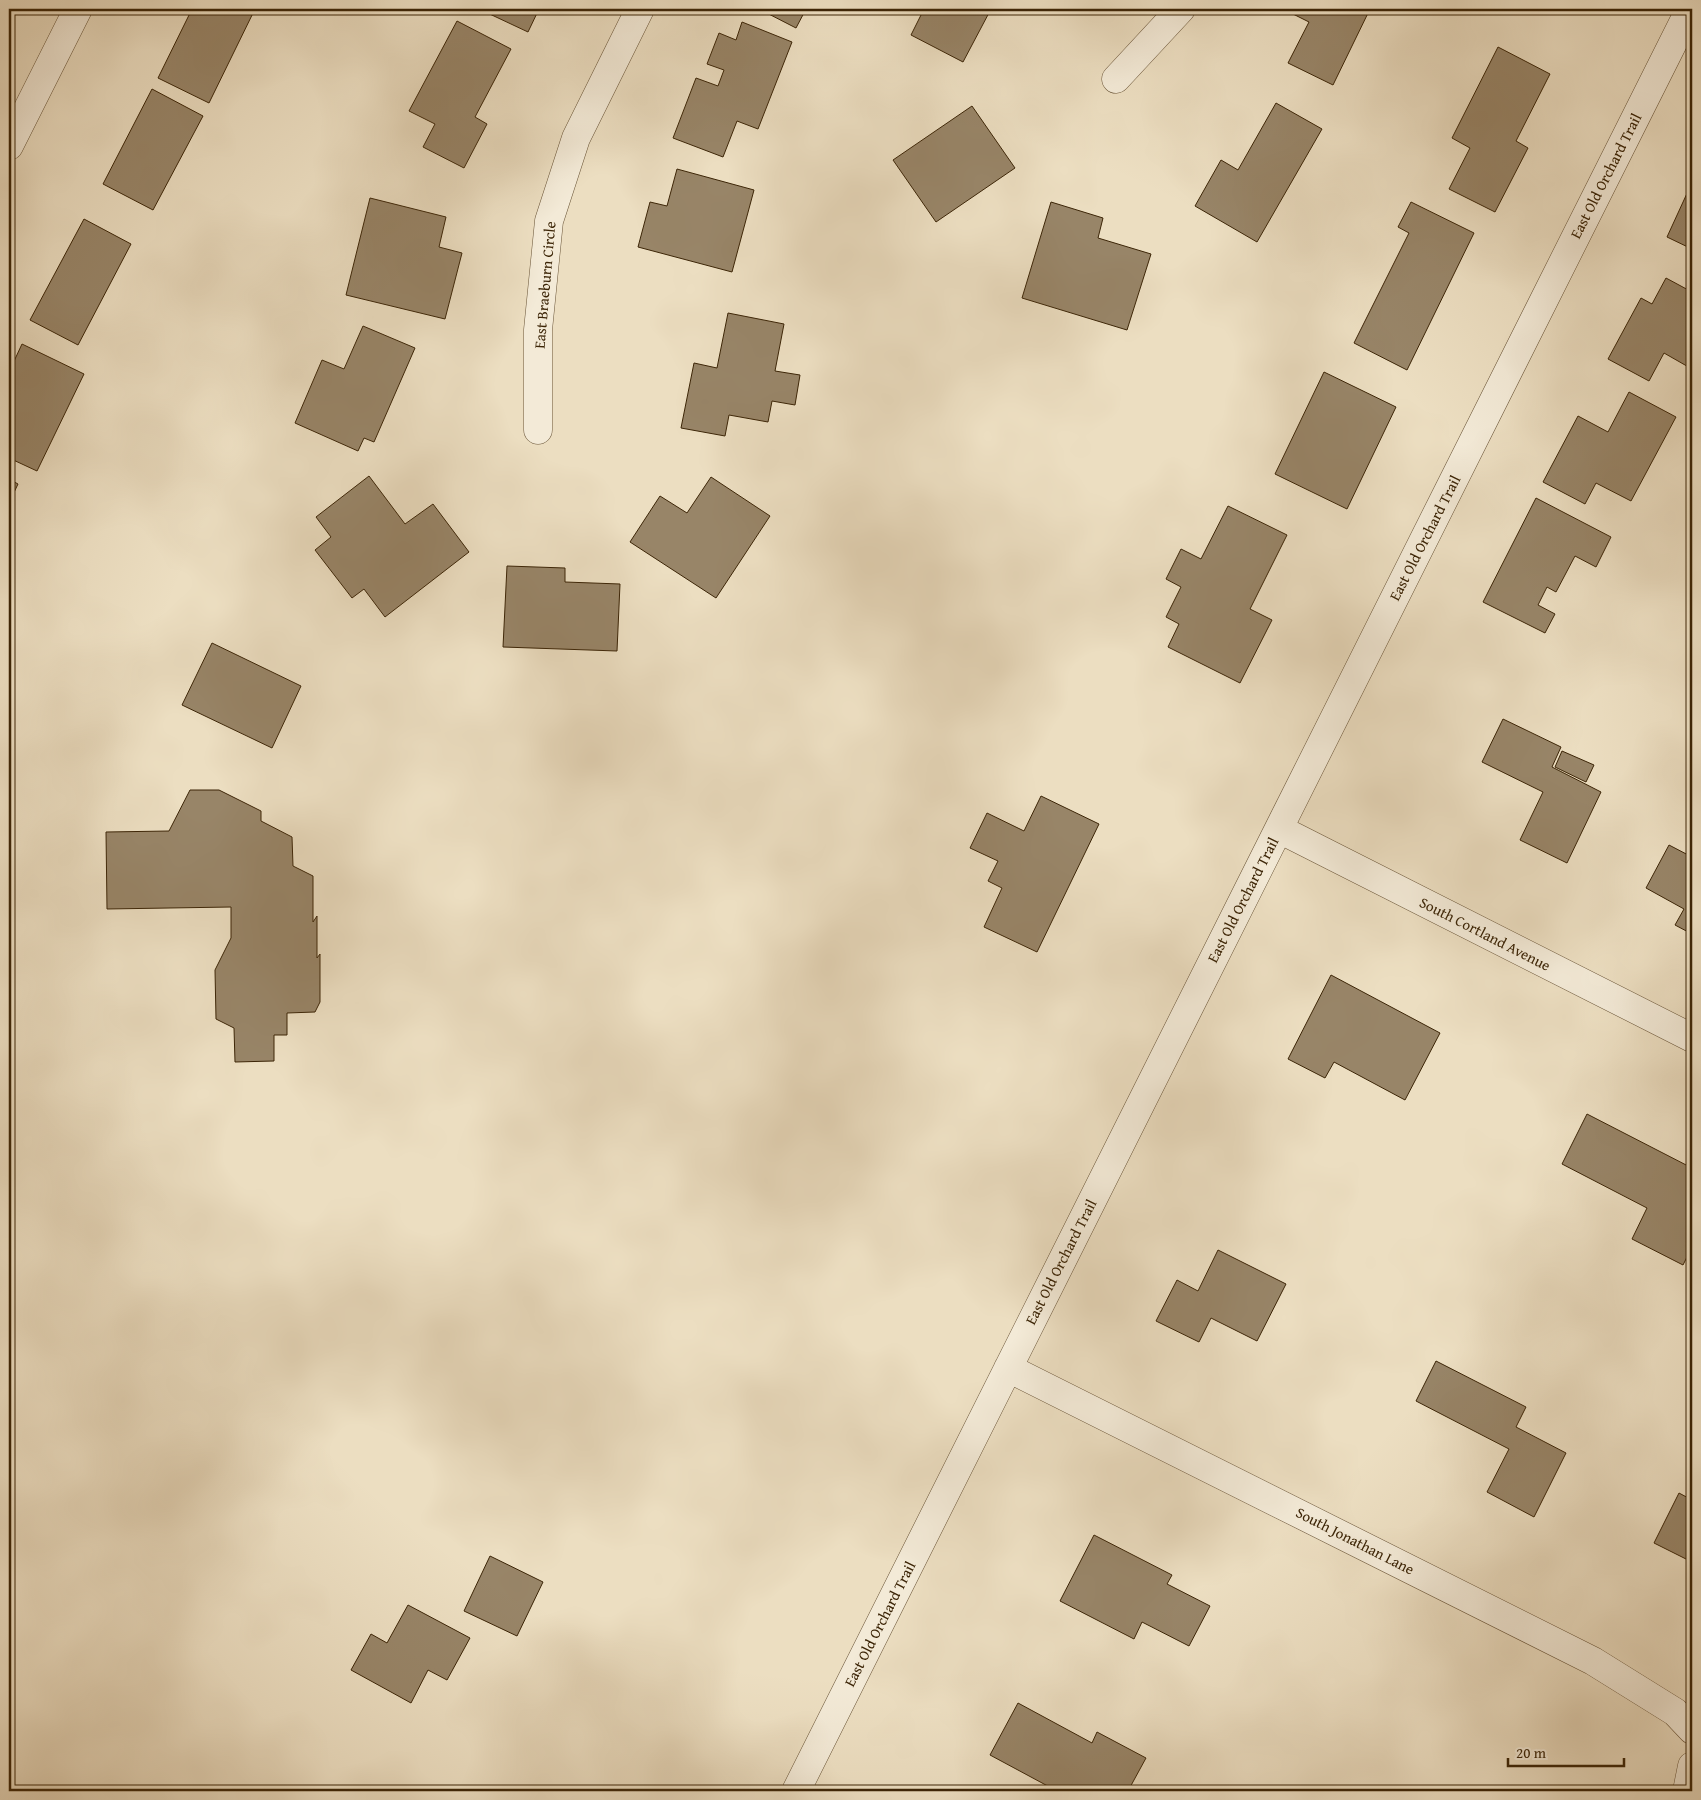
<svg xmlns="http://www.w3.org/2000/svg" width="1701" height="1800" viewBox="0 0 1701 1800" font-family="'Gentium Book Plus',serif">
  <rect width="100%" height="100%" fill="#ecdec1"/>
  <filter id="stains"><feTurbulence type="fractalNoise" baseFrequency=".004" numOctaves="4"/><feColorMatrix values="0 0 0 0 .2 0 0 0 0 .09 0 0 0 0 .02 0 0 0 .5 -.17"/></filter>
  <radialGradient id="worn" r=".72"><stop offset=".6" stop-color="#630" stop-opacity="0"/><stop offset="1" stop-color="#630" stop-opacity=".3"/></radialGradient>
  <path fill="#988568" stroke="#3c2507" d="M192,9H255L209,103L158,78Z
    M479,9H539L528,32Z
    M759,9H806L796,28Z
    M924,9H991L963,62L911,35Z
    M1291,9H1370L1333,85L1288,63L1309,22L1289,12Z
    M457,21L511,49L475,117L487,124L464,168L423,147L435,124L409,111Z
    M742,22L792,42L758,129L737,121L723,157L673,138L696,78L718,86L724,70L707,64L719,33L736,40Z
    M1498,47L1550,74L1516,141L1528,148L1495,212L1449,189L1470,148L1452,138Z
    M152,89L203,116L153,210L103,184Z
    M1276,103L1322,129L1257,242L1195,206L1221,160L1238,170Z
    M972,106L1015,168L936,222L893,160Z
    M677,169L754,190L732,272L638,247L650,202L667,206Z
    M1689,189L1692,191V249L1667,237Z
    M370,198L446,217L439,247L462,253L445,319L346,295Z
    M1051,202L1103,218L1098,238L1151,254L1127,330L1022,298Z
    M1411,202L1474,233L1407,370L1354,343L1409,233L1398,227Z
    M84,219L131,244L78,345L30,320Z
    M1666,278L1692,292V369L1664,353L1649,381L1608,359L1641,298L1652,304Z
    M728,313L784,324L775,371L800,375L795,405L772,401L768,422L729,415L725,436L681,428L694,363L717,368Z
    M363,326L415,348L374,442L364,438L358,451L295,423L322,360L344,369Z
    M22,344L84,374L37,471L9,458V406L10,402L9,401V372Z
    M1324,372L1396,407L1347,509L1275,474Z
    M1629,392L1676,417L1631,501L1596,483L1585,504L1543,482L1578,416L1608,432Z
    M369,476L405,524L433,504L469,552L385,617L364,589L352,598L315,550L331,537L316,517Z
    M711,477L770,516L716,598L630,542L660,496L687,513Z
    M9,479L18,484L9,503Z
    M1536,498L1611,537L1596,567L1575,556L1556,592L1547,587L1538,605L1555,614L1545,633L1483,602Z
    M1228,506L1287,535L1250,609L1272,620L1240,683L1168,647L1179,624L1166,617L1181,587L1166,579L1181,549L1201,559Z
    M507,566L565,568V582L620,584L617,651L503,647Z
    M212,643L301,686L272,748L182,705Z
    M1503,719L1561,747L1552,767L1601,792L1567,863L1520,840L1543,792L1482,762Z
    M1562,751L1594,765L1586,782L1555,767Z
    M190,790H219L261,811V821L292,837L293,866L313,876V922L317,916V958L320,954V1002L315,1012L287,1013V1035H274V1061L235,1062L234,1028L216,1019L215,970L231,938V907L107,909L106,832L169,831Z
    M1041,796L1099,824L1037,952L984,927L1002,888L988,881L998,861L970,848L987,813L1024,831Z
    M1669,845L1692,857V934L1675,925L1684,909L1646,888Z
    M1331,975L1440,1033L1405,1100L1334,1062L1325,1078L1288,1059Z
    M1587,1114L1692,1168V1247L1683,1265L1632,1239L1647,1208L1562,1164Z
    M1218,1250L1286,1284L1257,1341L1211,1318L1199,1342L1156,1321L1177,1280L1198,1291Z
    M1436,1361L1526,1407L1516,1427L1566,1453L1534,1517L1487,1492L1509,1449L1416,1401Z
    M1679,1493L1692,1500V1562L1654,1543Z
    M1094,1535L1172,1575L1167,1584L1210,1606L1189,1646L1142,1622L1134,1639L1060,1601Z
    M490,1556L543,1582L517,1636L464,1611Z
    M408,1605L470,1638L447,1680L428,1670L411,1703L351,1670L371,1634L387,1643Z
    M1018,1703L1092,1743L1097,1732L1146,1758L1128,1791H1057L990,1755Z"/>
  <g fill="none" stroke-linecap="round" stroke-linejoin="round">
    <defs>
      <path id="minor" d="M1116,79L1181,9
        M9,146L78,9
        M538,430V330L549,221L576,138L640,9
        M1279,829L1692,1038
        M1008,1368L1593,1661L1675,1712L1692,1730
        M796,1791L1690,9
        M1687,1791L1692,1766"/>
    </defs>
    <use href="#minor" stroke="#685336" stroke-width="29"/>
    <use href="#minor" stroke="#f3ead7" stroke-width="28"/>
  </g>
  <g text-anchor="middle" stroke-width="5" stroke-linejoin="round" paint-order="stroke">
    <g font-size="15" fill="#3c2507" stroke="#f3ead7">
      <text transform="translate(1606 176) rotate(-63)" y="5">East Old Orchard Trail</text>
      <text transform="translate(545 285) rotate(-85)" y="5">East Braeburn Circle</text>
      <text transform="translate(1425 538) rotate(-63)" y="5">East Old Orchard Trail</text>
      <text transform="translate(1243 900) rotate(-63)" y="5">East Old Orchard Trail</text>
      <text transform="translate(1485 934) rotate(27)" y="5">South Cortland Avenue</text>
      <text transform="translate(1061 1262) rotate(-63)" y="5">East Old Orchard Trail</text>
      <text transform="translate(1355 1541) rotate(27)" y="5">South Jonathan Lane</text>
      <text transform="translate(880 1624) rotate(-63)" y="5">East Old Orchard Trail</text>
    </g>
  </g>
  <rect width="1701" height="1800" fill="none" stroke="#ecdec1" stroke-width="30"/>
  <rect x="10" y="10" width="1681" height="1780" fill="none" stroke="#3c2507" stroke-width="2.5"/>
  <rect x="15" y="15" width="1671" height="1770" fill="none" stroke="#3c2507"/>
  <path d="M1508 1758v8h116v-8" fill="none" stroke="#3c2507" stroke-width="2.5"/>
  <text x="1516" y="1758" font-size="15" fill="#3c2507" stroke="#f3ead7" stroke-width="4" paint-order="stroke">20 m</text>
  <rect width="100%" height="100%" filter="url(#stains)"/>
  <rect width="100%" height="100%" fill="url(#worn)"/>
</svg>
